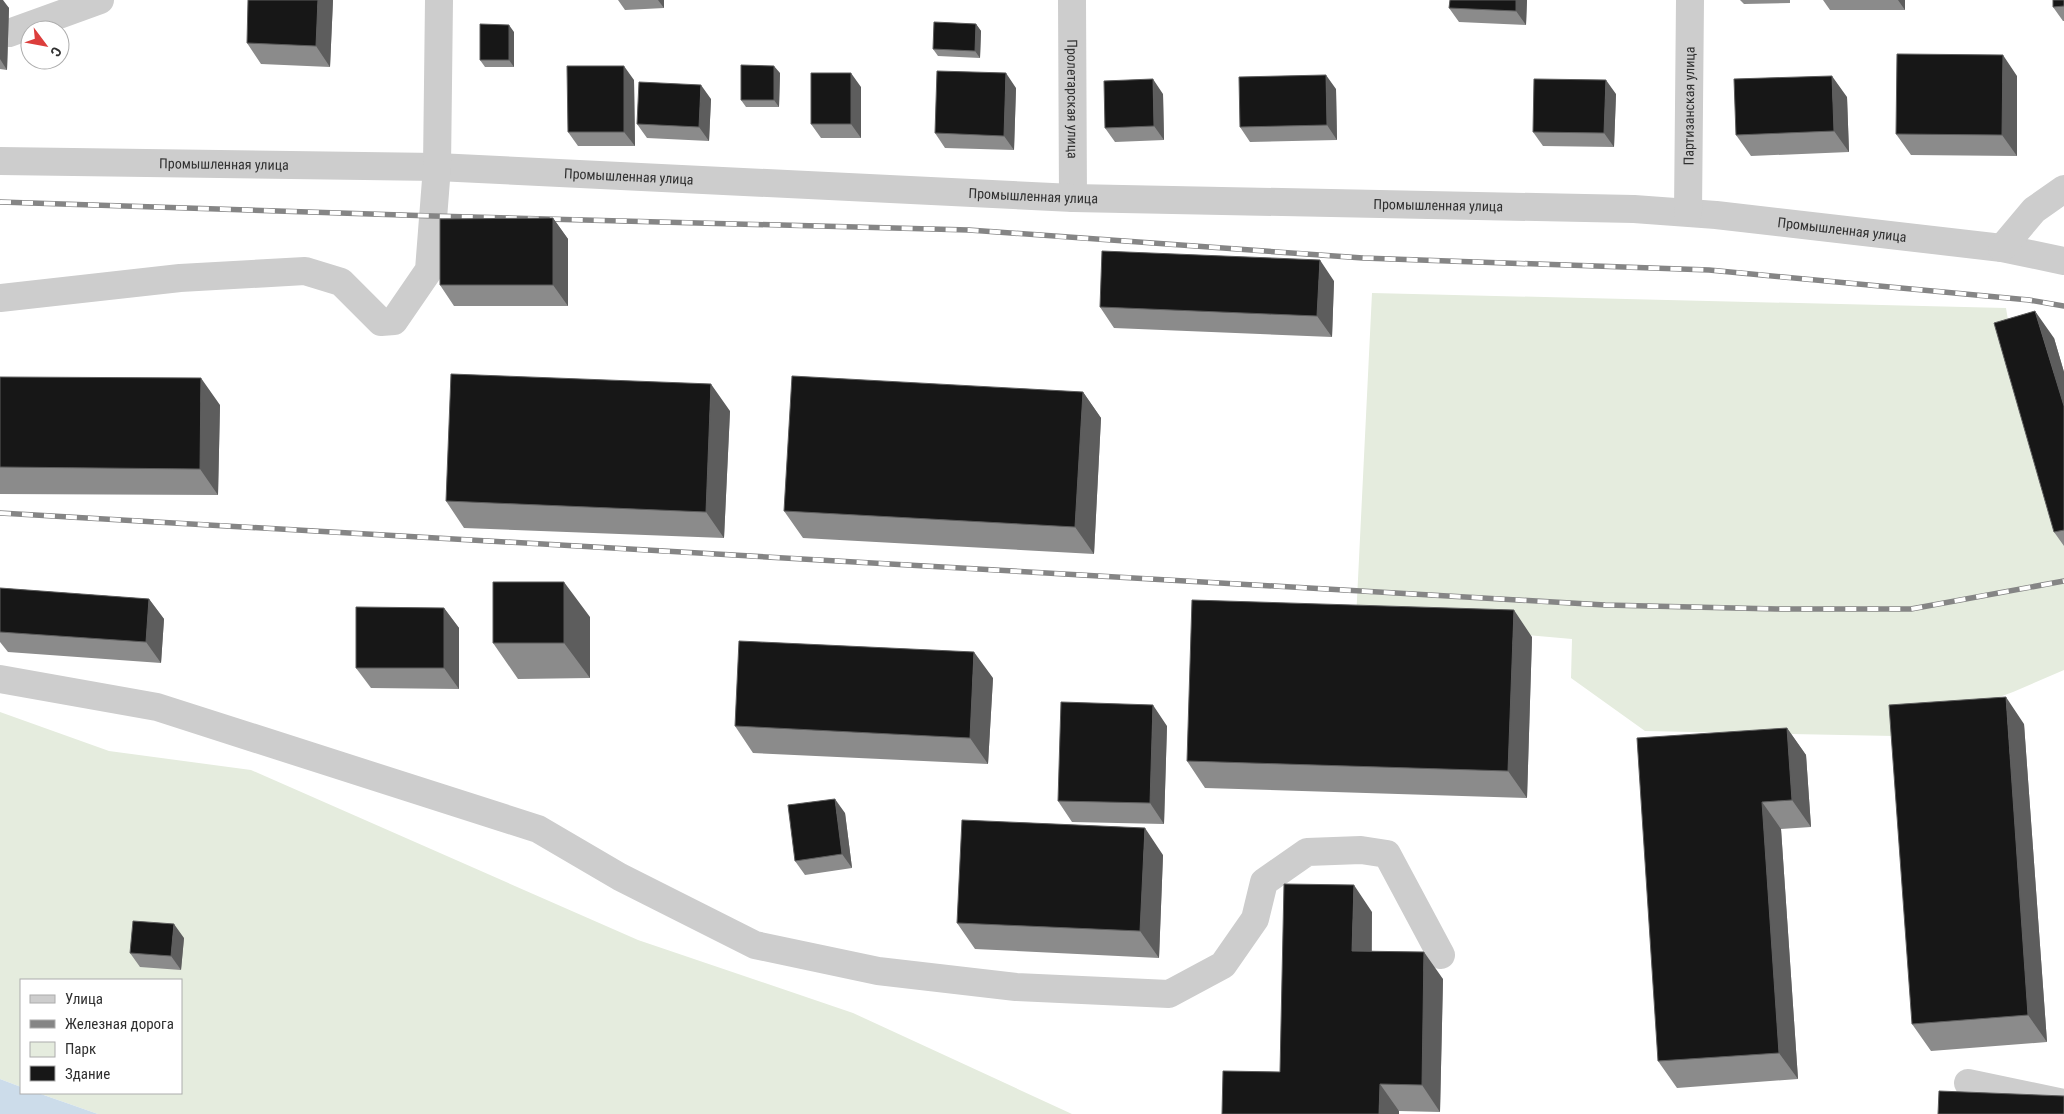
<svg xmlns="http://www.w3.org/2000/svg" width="2064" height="1114" viewBox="0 0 2064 1114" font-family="'Roboto Condensed',sans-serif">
  <rect width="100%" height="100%" fill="#fff"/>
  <path fill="#e5ecde" d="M1372,293L2006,308L2013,350L2064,528V670L2013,692L1894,736L1645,731L1571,678L1572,639L1356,620Z
    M0,712L109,751L251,770L638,940L853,1013L1072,1114H98L38,1093H181V980H21V1087L0,1079Z"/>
  <path fill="#ccdcea" d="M0,1079L21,1087V1093H38L98,1114H0Z"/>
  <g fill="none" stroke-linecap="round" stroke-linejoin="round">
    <g stroke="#cdcdcd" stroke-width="28">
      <path id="s1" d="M1072,0L1073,198"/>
      <path d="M9,33L100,0"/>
      <path id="s2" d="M0,161L437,167L1073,198L1634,209L1716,215L2002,248L2064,261"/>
      <path id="s3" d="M1688,212L1690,0"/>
      <path d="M2002,248L2034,210L2064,189"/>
      <path d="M0,298L180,278L305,271L341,282L381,322L394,321L429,270L437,167L439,0"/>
      <path d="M0,679L157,707L538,829L620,877L755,945L878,971L1016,987L1169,994L1223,965L1255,919L1264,882L1307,852L1361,850L1387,854L1441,955"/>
      <path d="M1968,1083L2064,1103"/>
    </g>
    <defs>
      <path id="rail" d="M0,202L433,216L969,230L1363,258L1709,270L2029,300L2064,306
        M0,513L1605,605L1777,609H1911L2064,581"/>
    </defs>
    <use href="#rail" stroke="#858585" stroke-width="5.5"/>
    <use href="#rail" stroke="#fff" stroke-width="4" stroke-dasharray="11" stroke-linecap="butt"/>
  </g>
  <path fill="#8b8b8b" d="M0,0L9,8L7,70L0,69Z
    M333,0L330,67L261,64L247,43Z
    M618,0H664V8L625,10Z
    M1450,0H1527L1526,25L1459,22L1449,8Z
    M1740,0H1790V3L1744,4Z
    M1823,0H1905V10H1830Z
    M2064,0V21H2063L2053,7Z
    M976,24L981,31L980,58L938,56L933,49Z
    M514,32V67H485L480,60Z
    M780,73L779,107H746L741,100Z
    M2017,76V156L1911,155L1896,134Z
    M634,80L635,146H578L568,132Z
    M861,87V138H821L811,124Z
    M1016,88L1014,150L945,148L935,133Z
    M1336,89L1337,140L1250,142L1240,127Z
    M1163,94L1164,140L1115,142L1105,128Z
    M1616,94L1614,147L1543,146L1533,132Z
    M1847,97L1849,152L1751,156L1736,135Z
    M711,99L709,141L647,138L637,124Z
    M553,218L568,239V306H454L440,285Z
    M1334,281L1332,337L1114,328L1100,307Z
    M2054,338L2064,372V546L2054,532Z
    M0,377L220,405L218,495L0,494Z
    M1083,392L1101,418L1094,554L803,538L784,511Z
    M730,411L724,538L464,528L446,501Z
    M0,588L149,599L164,619L161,663L8,652L0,642Z
    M444,608L459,628V689L371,688L356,668Z
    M590,617V678L518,679L493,643Z
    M1532,637L1527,798L1205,788L1187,761Z
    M993,678L988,764L753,753L735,726Z
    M2024,724L2047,1042L1931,1051L1912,1024Z
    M1167,726L1164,824L1072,822L1058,801Z
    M1787,728L1806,755L1811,827L1781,829L1798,1079L1677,1088L1658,1061Z
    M845,813L852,868L805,875L795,861Z
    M1163,855L1159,958L975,949L957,923Z
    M1372,912V951L1443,979L1440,1112L1399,1111L1280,1072Z
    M184,938L181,970L140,967L130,953Z"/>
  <path fill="#5d5d5d" d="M0,0H3L9,8L7,70L0,59Z
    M318,0H333L330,67L316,46Z
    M658,0H664V8Z
    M1516,0H1527L1526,25L1516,11Z
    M1898,0H1905V10Z
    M976,24L981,31L980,58L975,51Z
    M509,25L514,32V67L509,60Z
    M2003,55L2017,76V156L2002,135Z
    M624,66L634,80L635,146L624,132Z
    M774,66L780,73L779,107L774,100Z
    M851,73L861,87V138L851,124Z
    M1006,73L1016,88L1014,150L1004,136Z
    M1326,75L1336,89L1337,140L1327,125Z
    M1832,76L1847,97L1849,152L1834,131Z
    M1153,79L1163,94L1164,140L1154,126Z
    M1606,80L1616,94L1614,147L1604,133Z
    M701,85L711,99L709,141L699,127Z
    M553,218L568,239V306L553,285Z
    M1320,260L1334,281L1332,337L1317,316Z
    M2035,311L2054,338L2064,372V406Z
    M201,378L220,405L218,495L200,469Z
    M711,384L730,411L724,538L706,512Z
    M1083,392L1101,418L1094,554L1075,527Z
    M564,582L590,617V678L564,643Z
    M149,599L164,619L161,663L146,642Z
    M444,608L459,628V689L444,668Z
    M1514,610L1532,637L1527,798L1508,771Z
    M974,652L993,678L988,764L970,738Z
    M2006,697L2024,724L2047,1042L2028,1015Z
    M1153,705L1167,726L1164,824L1150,803Z
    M1787,728L1806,755L1811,827L1792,800Z
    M835,799L845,813L852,868L842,854Z
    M1762,802L1781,829L1798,1079L1779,1053Z
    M1145,828L1163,855L1159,958L1140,931Z
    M1354,885L1372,912L1371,977L1352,951Z
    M174,924L184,938L181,970L171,956Z
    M1424,952L1443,979L1440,1112L1422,1085Z
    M1380,1084L1399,1111V1114H1379Z"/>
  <path fill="#171717" stroke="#5d5d5d" d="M248,0H318L316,46L247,43Z
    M1450,0H1516V11L1449,8Z
    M2053,0H2064V6L2053,7Z
    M934,22L976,24L975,51L933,49Z
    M480,24L509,25V60H480Z
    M1897,54L2003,55L2002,135L1896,134Z
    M741,65L774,66V100H741Z
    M567,66H624V132H568Z
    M937,71L1006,73L1004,136L935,133Z
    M811,73H851V124H811Z
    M1326,75L1327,125L1240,127L1239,77Z
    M1832,76L1834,131L1736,135L1734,79Z
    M1153,79L1154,126L1105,128L1104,81Z
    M1534,79L1606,80L1604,133L1533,132Z
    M639,82L701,85L699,127L637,124Z
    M553,218V285H440V219Z
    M1102,251L1320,260L1317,316L1100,307Z
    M2035,311L2064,406V530L2054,532L1994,323Z
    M451,374L711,384L706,512L446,501Z
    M792,376L1083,392L1075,527L784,511Z
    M0,377L201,378L200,469L0,467Z
    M493,582H564V643H493Z
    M0,588L149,599L146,642L0,632Z
    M1192,600L1514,610L1508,771L1187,761Z
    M356,607L444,608V668H356Z
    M739,641L974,652L970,738L735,726Z
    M2006,697L2028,1015L1912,1024L1889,705Z
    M1061,702L1153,705L1150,803L1058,801Z
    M1787,728L1792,800L1762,802L1779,1053L1658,1061L1637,738Z
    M835,799L842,854L795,861L788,805Z
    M962,820L1145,828L1140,931L957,923Z
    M1284,884L1354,885L1352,951L1424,952L1422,1085L1380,1084L1379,1114H1222L1223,1071L1280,1072Z
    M133,921L174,924L171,956L130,953Z
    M1939,1091L2064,1096V1114H1938Z"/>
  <g text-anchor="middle" stroke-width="5" stroke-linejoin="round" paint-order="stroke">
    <g font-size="14" fill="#303030" stroke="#fff">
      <text dy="5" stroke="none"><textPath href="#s1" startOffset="99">Пролетарская улица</textPath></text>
      <text dy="5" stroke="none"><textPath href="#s3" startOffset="106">Партизанская улица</textPath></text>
      <text dy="5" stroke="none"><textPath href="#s2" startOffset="224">Промышленная улица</textPath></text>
      <text dy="5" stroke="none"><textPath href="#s2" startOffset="629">Промышленная улица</textPath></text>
      <text dy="5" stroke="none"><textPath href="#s2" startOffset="1034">Промышленная улица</textPath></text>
      <text dy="5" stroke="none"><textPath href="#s2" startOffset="1439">Промышленная улица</textPath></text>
      <text dy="5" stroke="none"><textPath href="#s2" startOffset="1844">Промышленная улица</textPath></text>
    </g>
  </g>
  <rect x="20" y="979" width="162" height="115" fill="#ffffff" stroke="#acacac"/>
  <rect x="30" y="995" width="25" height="8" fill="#cdcdcd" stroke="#acacac"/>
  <text x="65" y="1004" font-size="15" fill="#303030">Улица</text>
  <rect x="30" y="1020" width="25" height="8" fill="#858585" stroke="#acacac"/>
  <text x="65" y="1029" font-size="15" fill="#303030">Железная дорога</text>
  <rect x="30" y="1042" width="25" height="15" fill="#e5ecde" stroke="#acacac"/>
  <text x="65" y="1054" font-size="15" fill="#303030">Парк</text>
  <rect x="30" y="1066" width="25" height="15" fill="#171717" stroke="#acacac"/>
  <text x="65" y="1079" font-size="15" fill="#303030">Здание</text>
  <g transform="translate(45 45) rotate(122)"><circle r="24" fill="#ffffff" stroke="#acacac"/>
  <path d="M0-4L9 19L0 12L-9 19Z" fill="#dc3e3c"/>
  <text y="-8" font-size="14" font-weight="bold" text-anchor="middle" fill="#303030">С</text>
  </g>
</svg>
